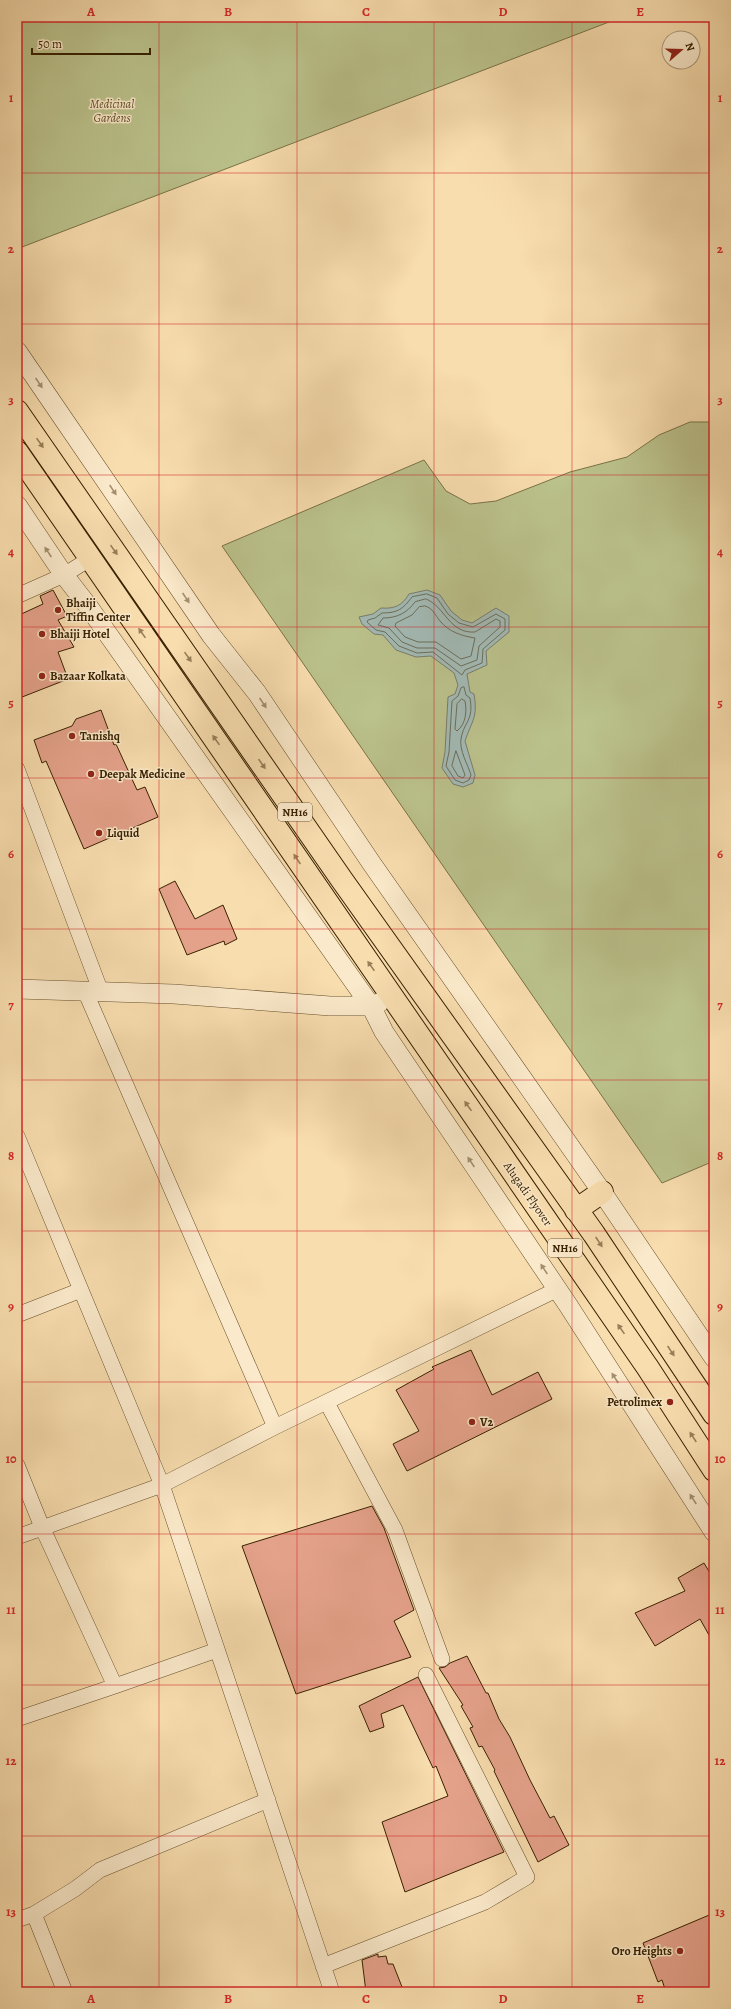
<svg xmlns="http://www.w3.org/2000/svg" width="731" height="2009" viewBox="0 0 731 2009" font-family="Alegreya,serif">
  <rect width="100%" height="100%" fill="#f8ddae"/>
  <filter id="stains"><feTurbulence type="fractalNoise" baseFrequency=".005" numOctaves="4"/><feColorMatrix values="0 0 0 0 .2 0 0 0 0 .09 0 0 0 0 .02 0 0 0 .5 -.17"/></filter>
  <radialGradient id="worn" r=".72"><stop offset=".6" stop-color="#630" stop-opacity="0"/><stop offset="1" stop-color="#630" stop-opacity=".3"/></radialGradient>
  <path fill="#bbc28c" stroke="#7a7246" d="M17,17H622L22,247L17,239Z
    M690,422H714V1161L662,1183L222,546L424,460L446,491L470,504L496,501L570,472L627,457L659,435Z"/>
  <path fill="#a2bab5" stroke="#787d6d" d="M427,590L440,595L451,611L462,620L472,623L496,608L509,616V632L486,651L487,665L467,674L470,692L474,694C478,718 472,720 465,741L475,775L473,783L463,787L453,784L442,768L445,752L448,697L455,694L458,685L454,673L431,656L416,657L396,650L383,635L374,634L362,624L359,617L373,614L381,608C394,609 402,606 409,594Z"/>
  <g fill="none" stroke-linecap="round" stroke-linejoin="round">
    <path stroke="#6d6e5a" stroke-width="1" d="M427,594L437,598L448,614L459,623L473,627L496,614L505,619V630L483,649L482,663L465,670L462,675L433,652L417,653L399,646L385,632L376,630L367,622L368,620L375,618L382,613C398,613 403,609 412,597Z
      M426,599C445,606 449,634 475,632L496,619L500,621V627L479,646L477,660L461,666L435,648H417L402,642L389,628L378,625L383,618C397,618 407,613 415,602Z
      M425,606C433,608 435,615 440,621C449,632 462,636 475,638L471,656L461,659L436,642H418L405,637L395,626L396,623L412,615L419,607Z
      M464,687L466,695L470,698C474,721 464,721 461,739C459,750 468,765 471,775L469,780L463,783L455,780L446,766L449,752L452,701L458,696L461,688Z
      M462,699L465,701C467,711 466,724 457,731L455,729L457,704Z
      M456,751L465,775L463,778L458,776L452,766Z"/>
  </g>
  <path fill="#e5a28b" stroke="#382100" d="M53,590L67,616L58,620L74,647L58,652L68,679L17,699V616L43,604L40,596Z
    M101,710L114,745L116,744L137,790L145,787L158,817L84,849L46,761L42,763L34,740L72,726L76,719Z
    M175,881L195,919L223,905L237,939L225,945L224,941L187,955L159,889Z
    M471,1350L492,1395L538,1372L552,1399L407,1471L393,1444L419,1431L396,1390L434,1369L432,1367Z
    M372,1506L384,1528L414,1610L394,1621L411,1657L296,1694L242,1546Z
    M704,1563L714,1580V1644L700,1619L655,1646L635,1613L685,1591L678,1578Z
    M467,1656L486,1693H488L499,1719L510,1737L530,1780L550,1818L554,1816L569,1845L538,1862L494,1771L495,1770L482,1746L479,1747L470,1728L473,1727L461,1706L463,1705L439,1668L445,1667L450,1663Z
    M418,1677L504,1852L405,1892L382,1822L448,1796L436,1766L433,1768L403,1705L381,1714L384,1727L370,1732L359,1706Z
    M714,1913V1992H666L662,1980L658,1982L643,1943Z
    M378,1954V1957L386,1956L388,1964H393L404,1992H366L362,1960Z"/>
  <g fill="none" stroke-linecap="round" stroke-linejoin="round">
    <defs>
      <path id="minor" d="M17,596L64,575L91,558
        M17,769L101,992
        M85,991L275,1427
        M17,1136L162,1485L17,1537
        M17,1315L81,1290
        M327,1403L395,1530L442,1659
        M17,1465L42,1527L115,1686L217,1650
        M17,1719L115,1686
        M34,1914L65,1992
        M17,1920L34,1914L75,1889L100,1870L268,1800
        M323,1966L485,1902L527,1877L426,1675
        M332,1992L162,1485L275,1427L558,1289"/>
      <path id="tertiary" d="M17,351L211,635L257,693L372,864L602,1192L714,1358
        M17,505L64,575L88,606L371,1006L384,1032L568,1305L714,1532
        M17,989L174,994L330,1006H371L379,1003"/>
      <path id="trunk" d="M17,411L342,880L594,1234L714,1414
        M17,452L648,1368L714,1470
        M576,1210L602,1192"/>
    </defs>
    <use href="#minor" stroke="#68502c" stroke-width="16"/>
    <use href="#tertiary" stroke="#68502c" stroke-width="20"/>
    <use href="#trunk" stroke="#382100" stroke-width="24"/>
    <use href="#minor" stroke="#fae9ca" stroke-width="15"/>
    <use href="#tertiary" stroke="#fae9ca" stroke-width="19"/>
    <use href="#trunk" stroke="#f8ddae" stroke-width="22"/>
  </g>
  <defs><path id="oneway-solid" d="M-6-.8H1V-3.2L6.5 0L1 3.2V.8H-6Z"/></defs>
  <g fill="#a38f6f">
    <use href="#oneway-solid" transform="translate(39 383) rotate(56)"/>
    <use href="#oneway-solid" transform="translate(113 490) rotate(56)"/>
    <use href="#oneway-solid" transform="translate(48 552) rotate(-124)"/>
    <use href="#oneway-solid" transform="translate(186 598) rotate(56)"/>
    <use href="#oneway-solid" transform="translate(263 703) rotate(56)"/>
    <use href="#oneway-solid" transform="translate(471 1162) rotate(-124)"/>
    <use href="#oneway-solid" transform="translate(544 1269) rotate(-124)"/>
    <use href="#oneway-solid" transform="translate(615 1378) rotate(-123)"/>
    <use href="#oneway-solid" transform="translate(693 1499) rotate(-123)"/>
  </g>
  <g fill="#987f57">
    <use href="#oneway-solid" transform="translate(40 443) rotate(55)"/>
    <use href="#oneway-solid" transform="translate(114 550) rotate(55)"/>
    <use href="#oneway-solid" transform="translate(142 633) rotate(-125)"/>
    <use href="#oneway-solid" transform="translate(188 657) rotate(55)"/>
    <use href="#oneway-solid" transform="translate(216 740) rotate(-125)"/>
    <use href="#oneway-solid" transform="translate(262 764) rotate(55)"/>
    <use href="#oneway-solid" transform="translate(297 859) rotate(-124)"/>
    <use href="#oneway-solid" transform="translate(371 966) rotate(-125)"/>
    <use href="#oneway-solid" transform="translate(468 1106) rotate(-125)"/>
    <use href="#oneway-solid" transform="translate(599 1242) rotate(57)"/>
    <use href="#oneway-solid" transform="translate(621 1329) rotate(-125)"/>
    <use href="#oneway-solid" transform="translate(671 1351) rotate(56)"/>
    <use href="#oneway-solid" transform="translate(693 1437) rotate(-123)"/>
  </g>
  <path fill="none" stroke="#d62828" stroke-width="1" stroke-opacity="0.55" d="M159,17V1992M297,17V1992M434,17V1992M572,17V1992M17,173H714M17,324H714M17,475H714M17,627H714M17,778H714M17,929H714M17,1080H714M17,1231H714M17,1382H714M17,1534H714M17,1685H714M17,1836H714"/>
  <g fill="#8f2418" stroke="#fae9ca" stroke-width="1.5">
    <circle cx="58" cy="610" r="4"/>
    <circle cx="42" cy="634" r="4"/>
    <circle cx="42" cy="676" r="4"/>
    <circle cx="72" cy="736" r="4"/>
    <circle cx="91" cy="774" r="4"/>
    <circle cx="99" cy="833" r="4"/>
    <circle cx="670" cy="1402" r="4"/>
    <circle cx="472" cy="1422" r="4"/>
    <circle cx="680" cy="1951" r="4"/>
  </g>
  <g text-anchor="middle" stroke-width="3" stroke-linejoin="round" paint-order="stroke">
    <g fill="#fae9ca" stroke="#725d3d" stroke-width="1">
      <rect x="278" y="803" width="34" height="18" rx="3"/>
      <rect x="548" y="1239" width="34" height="18" rx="3"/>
    </g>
    <g font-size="11" font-weight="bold" fill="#382100">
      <text x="295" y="816">NH16</text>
      <text x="565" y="1252">NH16</text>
    </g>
    <g font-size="12" font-style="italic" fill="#5f512a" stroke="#fae9ca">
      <text x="112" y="108">Medicinal<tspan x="112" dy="14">Gardens</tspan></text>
    </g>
    <g font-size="12" font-weight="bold" fill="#382100" stroke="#fae9ca" text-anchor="start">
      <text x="66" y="607">Bhaiji<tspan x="66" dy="14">Tiffin Center</tspan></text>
      <text x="50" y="638">Bhaiji Hotel</text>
      <text x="50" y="680">Bazaar Kolkata</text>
      <text x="80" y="740">Tanishq</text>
      <text x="99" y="778">Deepak Medicine</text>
      <text x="107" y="837">Liquid</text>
      <text x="662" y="1406" text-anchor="end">Petrolimex</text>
      <text x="480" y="1426">V2</text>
      <text x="672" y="1955" text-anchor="end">Oro Heights</text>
    </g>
    <g font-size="12" fill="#382100" stroke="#fae9ca">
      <text transform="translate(528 1194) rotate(55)" y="4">Alugadi Flyover</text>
    </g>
  </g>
  <rect width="731" height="2009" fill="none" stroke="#f8ddae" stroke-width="44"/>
  <g transform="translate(681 50) rotate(70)"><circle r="19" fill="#fae9ca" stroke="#ac9979"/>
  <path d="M0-3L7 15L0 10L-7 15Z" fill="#8f2418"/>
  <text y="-6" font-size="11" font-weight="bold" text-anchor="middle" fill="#382100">N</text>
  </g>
  <path d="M32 48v6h118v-6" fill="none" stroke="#382100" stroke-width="2"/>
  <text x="38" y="48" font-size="12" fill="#382100" stroke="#fae9ca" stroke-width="3" paint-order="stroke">50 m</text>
  <rect x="22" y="22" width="687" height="1965" fill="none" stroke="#d62828" stroke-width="1.5"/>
  <g font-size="13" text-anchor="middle" font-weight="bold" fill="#d62828">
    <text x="91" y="16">A</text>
    <text x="228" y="16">B</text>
    <text x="366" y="16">C</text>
    <text x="503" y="16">D</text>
    <text x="640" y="16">E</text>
    <text x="11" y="102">1</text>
    <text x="720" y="102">1</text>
    <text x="11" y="253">2</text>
    <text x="720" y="253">2</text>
    <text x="11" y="404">3</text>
    <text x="720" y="404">3</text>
    <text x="11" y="556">4</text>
    <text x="720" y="556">4</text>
    <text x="11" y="707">5</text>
    <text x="720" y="707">5</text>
    <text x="11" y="858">6</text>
    <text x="720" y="858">6</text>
    <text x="11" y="1009">7</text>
    <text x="720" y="1009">7</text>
    <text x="11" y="1160">8</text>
    <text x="720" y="1160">8</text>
    <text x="11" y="1311">9</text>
    <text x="720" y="1311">9</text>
    <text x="11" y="1463">10</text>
    <text x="720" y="1463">10</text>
    <text x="11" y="1614">11</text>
    <text x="720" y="1614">11</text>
    <text x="11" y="1765">12</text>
    <text x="720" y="1765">12</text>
    <text x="11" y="1916">13</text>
    <text x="720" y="1916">13</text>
    <text x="91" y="2003">A</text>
    <text x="228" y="2003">B</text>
    <text x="366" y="2003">C</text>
    <text x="503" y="2003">D</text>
    <text x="640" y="2003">E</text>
  </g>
  <rect width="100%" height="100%" filter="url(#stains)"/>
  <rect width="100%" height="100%" fill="url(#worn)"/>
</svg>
